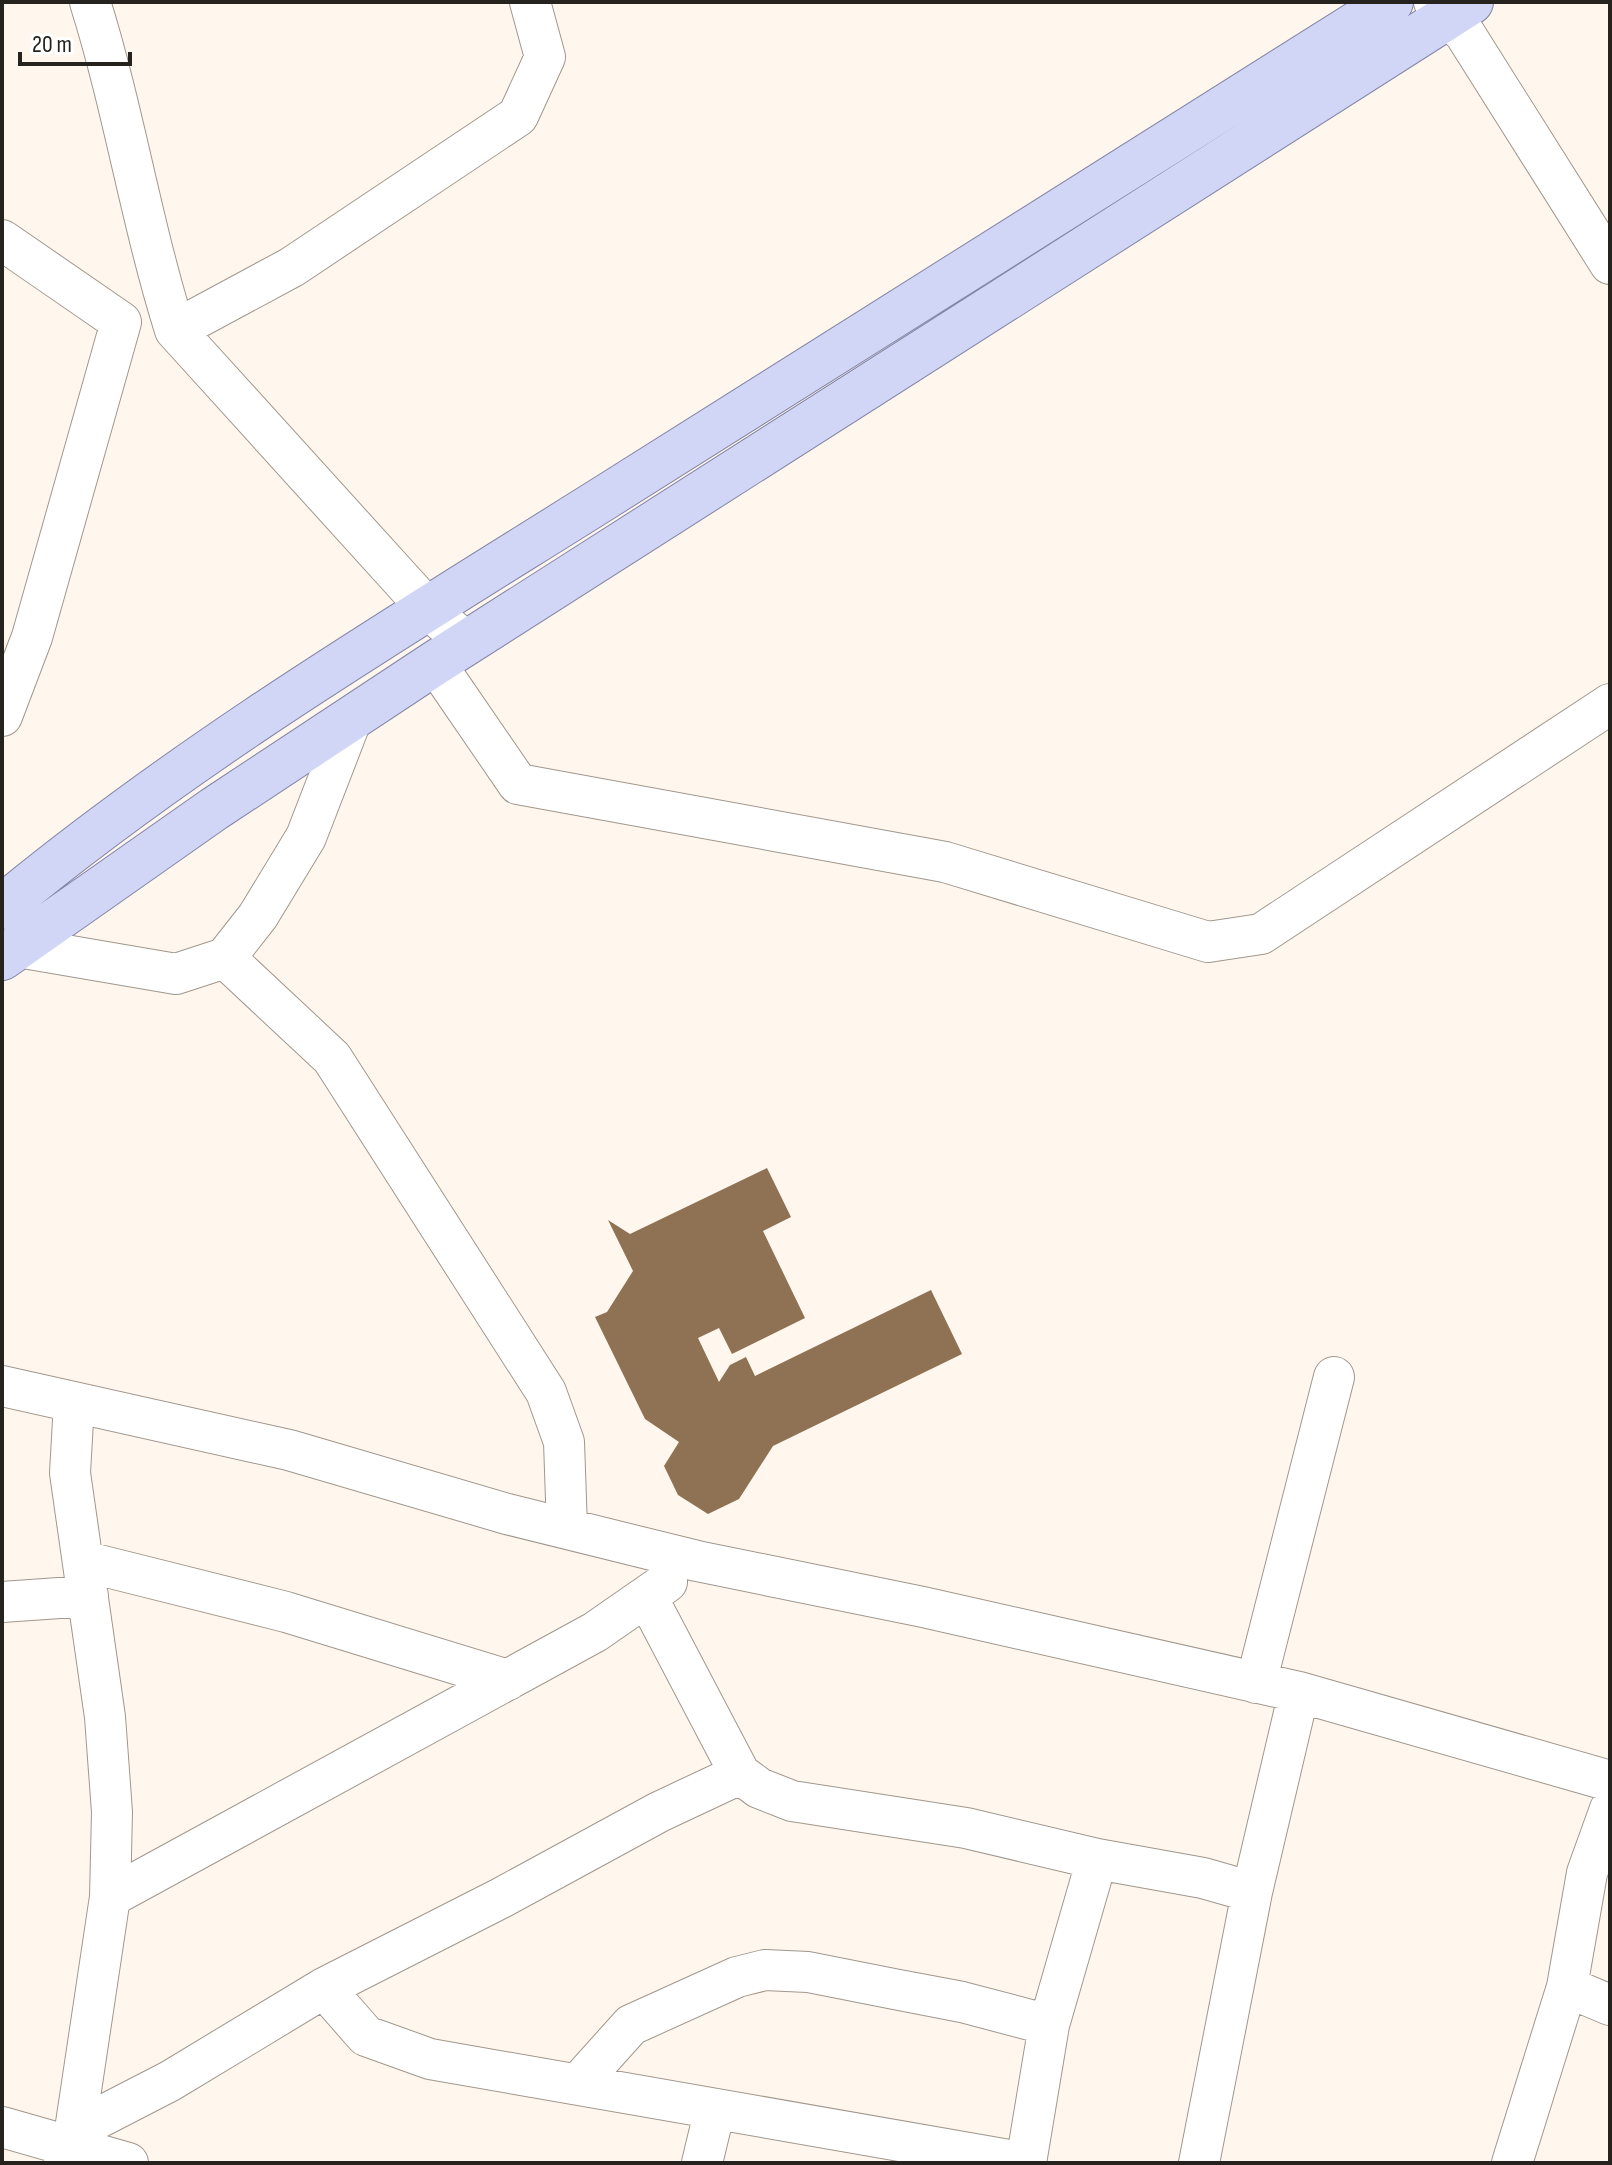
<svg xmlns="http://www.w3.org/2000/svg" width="1612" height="2165" viewBox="0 0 1612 2165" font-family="'Sofia Sans Condensed',sans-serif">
  <rect width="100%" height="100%" fill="#fff6ed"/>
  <path fill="#8e7253" d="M767,1168L791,1217L763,1231L805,1318L732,1354L719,1328L698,1338L719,1382L730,1365L746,1357L755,1376L931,1290L962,1354L773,1446L739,1499L708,1514L678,1495L664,1466L679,1442L645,1419L595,1317L607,1312L633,1271L608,1220L630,1234Z"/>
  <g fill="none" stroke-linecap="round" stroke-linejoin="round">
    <defs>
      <path id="minor" d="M90,2C124,110 141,222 175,330L428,609L466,642
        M1434,2L1465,34L1610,264
        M2,240L121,322L32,637L2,716
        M175,330L292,267L518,116L545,57L530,2
        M435,663L518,784L945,862L1208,942L1261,934L1610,704
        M18,947L176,974L225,958L258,916L306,837L352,718
        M225,958L332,1058L546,1392L564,1442L567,1528
        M2,1386L289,1450L507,1514L697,1561L923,1607L1299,1692L1610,1781
        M83,1561L286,1612L508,1680
        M647,1597L740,1774L759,1788L792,1801L966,1828L1097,1859L1203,1878L1252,1892
        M2,1602L88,1596
        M1256,1683L1334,1377
        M110,1897L595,1632L667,1582
        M1567,1987L1610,2005
        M324,1988L366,2036L430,2059L1026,2163
        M578,2084L631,2025L737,1977L765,1970L808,1972L894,1989L962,2002L1049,2025
        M2,2127L128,2163
        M75,2130L170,2081L324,1988L501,1898L659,1812L740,1774
        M64,2163L75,2130L110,1897L112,1812L105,1717L70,1473L74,1403
        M702,2163L715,2109
        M1026,2163L1049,2025L1097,1859
        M1199,2163L1252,1892L1299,1692
        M1512,2163L1567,1987L1587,1873L1610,1809"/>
      <path id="major" d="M2,907C188,753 397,628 601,500C864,334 1127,168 1391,2
        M2,958L214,809L435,663L1471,2"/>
    </defs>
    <use href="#minor" stroke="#a1978d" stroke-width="42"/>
    <use href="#major" stroke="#8285a6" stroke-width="46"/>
    <use href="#minor" stroke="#fff" stroke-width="40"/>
    <use href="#major" stroke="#d2d6f6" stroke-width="44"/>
  </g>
  <rect width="1612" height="2165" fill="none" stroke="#26221e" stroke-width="8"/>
  <path d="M20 52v12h110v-12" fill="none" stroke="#26221e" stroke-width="4"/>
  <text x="32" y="52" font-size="24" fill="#26221e" stroke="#ffffff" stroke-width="6" paint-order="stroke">20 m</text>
</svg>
